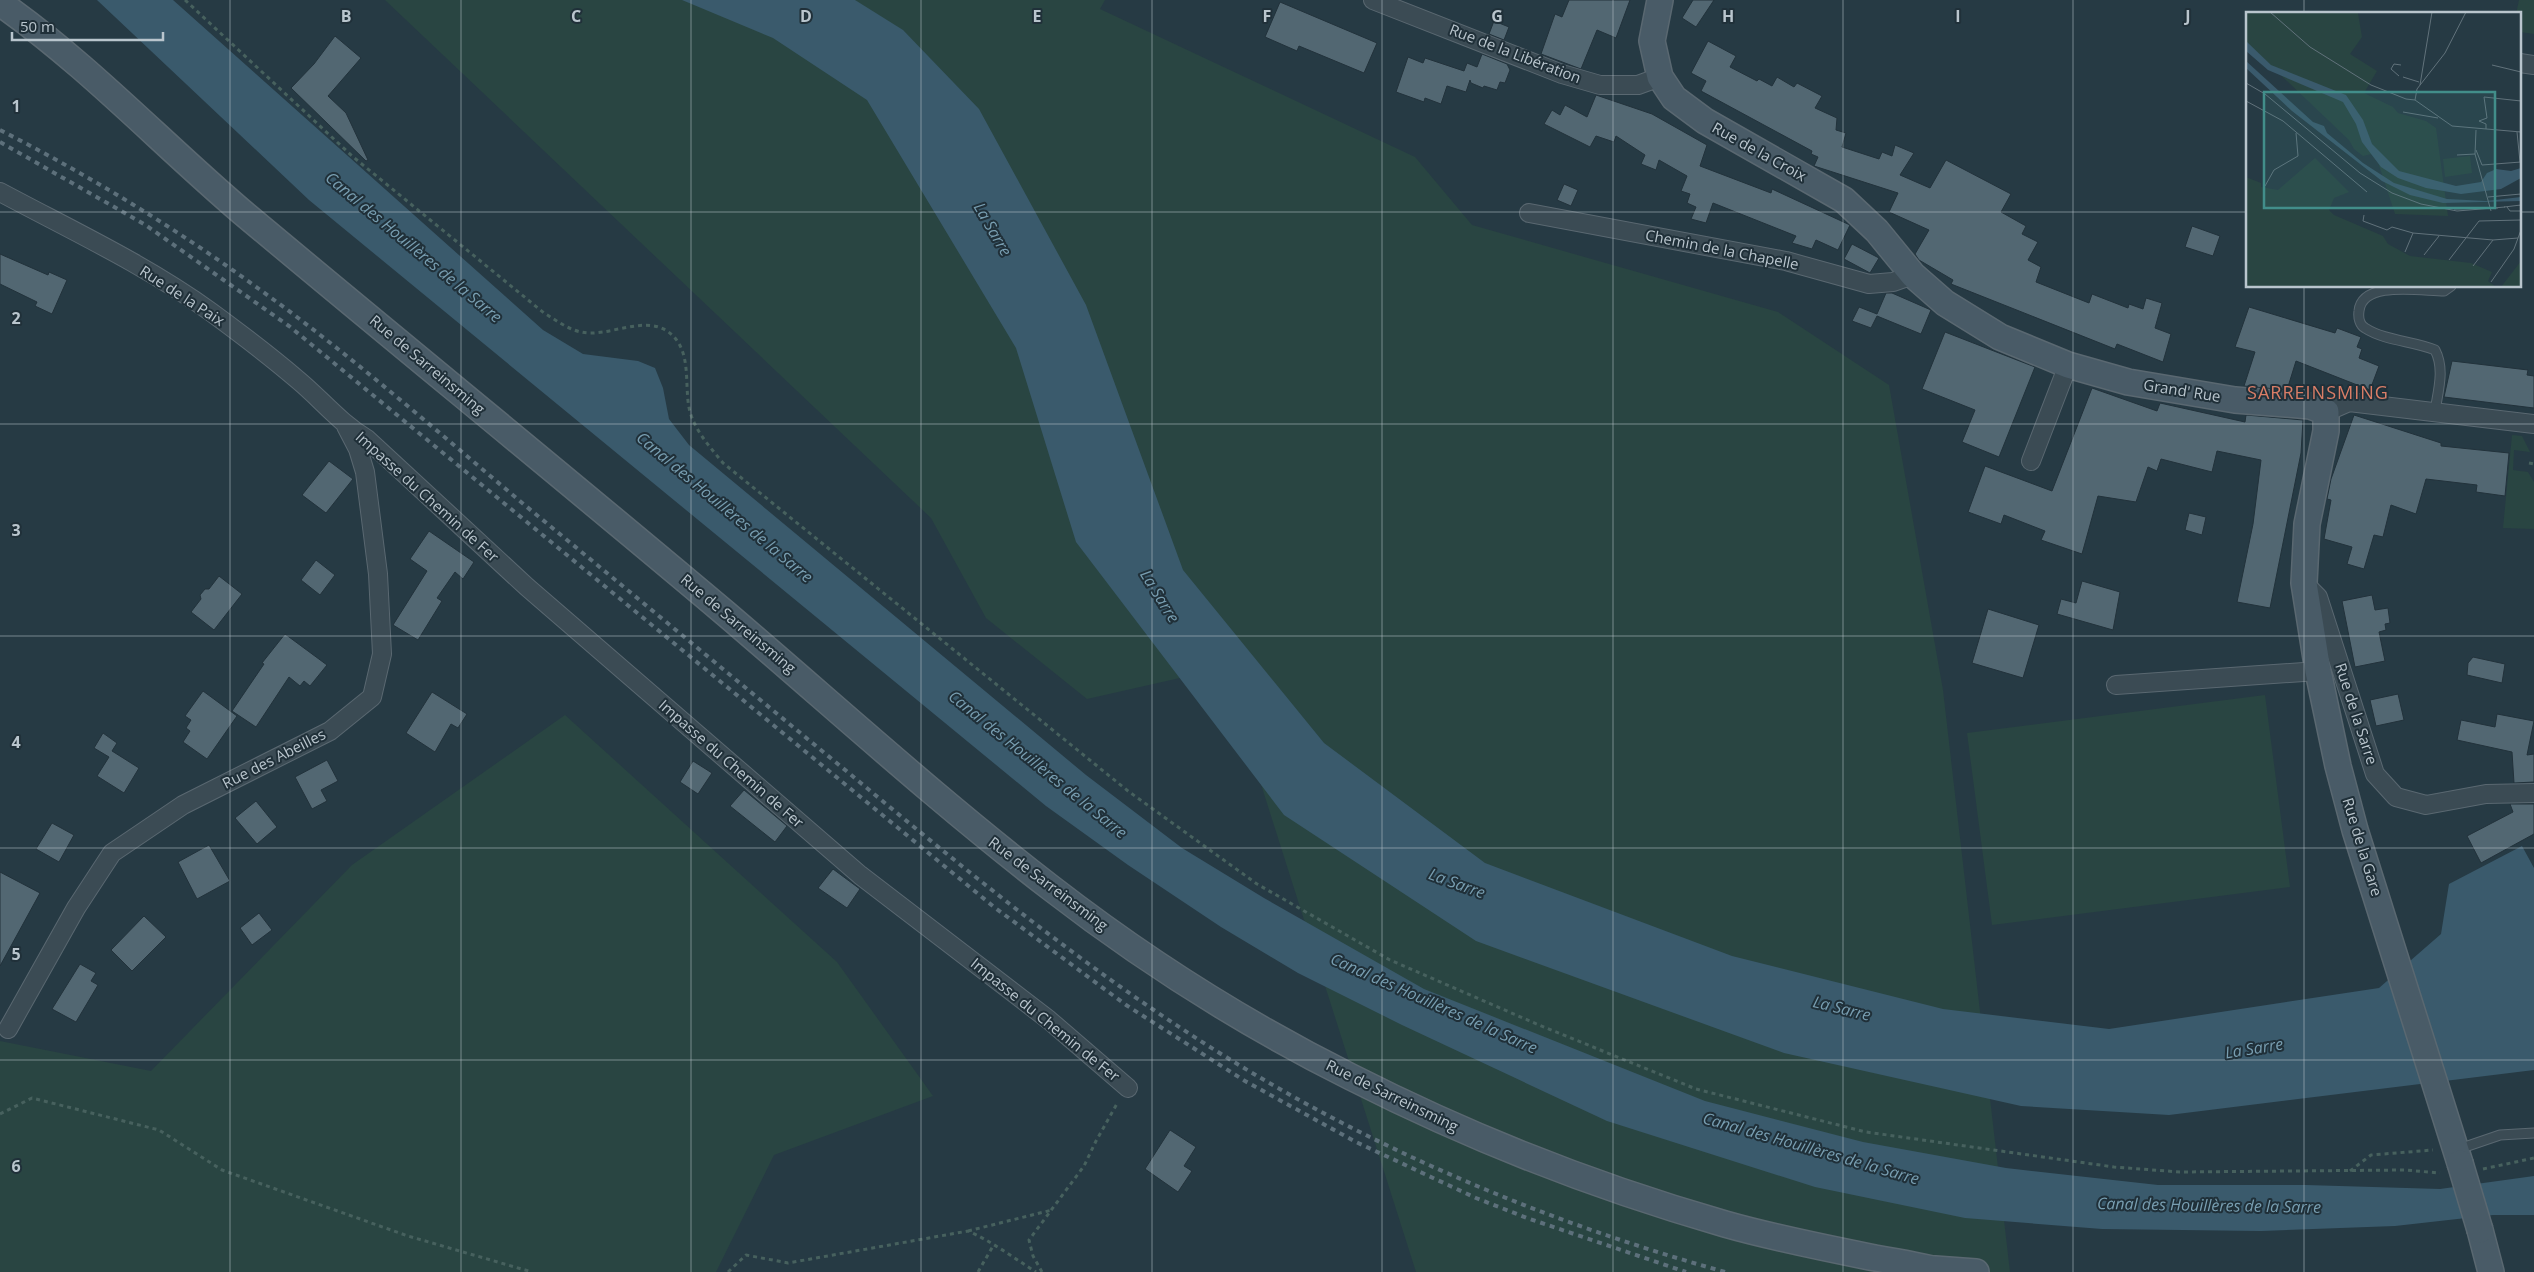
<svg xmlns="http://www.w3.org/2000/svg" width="2534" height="1272" viewBox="0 0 2534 1272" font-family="'Open Sans',sans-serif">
  <rect width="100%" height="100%" fill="#263a44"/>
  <path fill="#294542" d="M385,0H1105L1100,9L1415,157L1472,225L1778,312L1889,385L1943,690L2010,1272H1416L1224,668L1087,699L986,618L931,518Z
    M2519,0H2534V34L2520,32V14H2516Z
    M2512,435L2522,436L2530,452L2514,450L2513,470L2528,472L2534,482V529L2503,528Z
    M2265,695L2290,887L1992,925L1967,733Z
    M565,715L837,962L933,1096L774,1155L716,1272H0V1041L151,1071L352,865Z"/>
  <path fill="#3a5a6c" d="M97,0H173L543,330L583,354L638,361L655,368L663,388L669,419L689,445L1086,775L1182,848L1264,898L1424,989L1705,1101L1863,1142L2006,1168L2158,1185H2306L2440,1189L2534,1176V1215H2493L2395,1226L2261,1231L2102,1229L1965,1218L1815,1187L1607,1121L1402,1025L1298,973L1221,927L1128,865L1046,806L309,200Z
    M682,0H855L903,30L979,109L1086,305L1183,570L1324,743L1485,863L1732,956L1943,1009L2109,1029L2379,988L2441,934L2449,884L2522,846L2534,868V1070L2169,1115L2021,1106L1784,1053L1476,941L1284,815L1076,542L1016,348L867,100L773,38Z"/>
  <path fill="#526772" stroke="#22323b" d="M1569,0H1630L1616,38L1597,30L1581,69L1541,54L1555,14L1562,17Z
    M1693,0H1714L1696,27L1682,18Z
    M1280,2L1377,43L1364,73L1299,46L1297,51L1265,37Z
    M1494,21L1509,27L1504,40L1489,34Z
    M335,36L361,58L328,96L346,113L368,160L366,161L291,88L314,64Z
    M1708,41L1736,56L1730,67L1757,81L1759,79L1772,86L1777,77L1794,87L1797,83L1822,96L1815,108L1837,118L1836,130L1846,133L1842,147L1879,159L1882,152L1892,156L1895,145L1914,153L1900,175L1930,188L1946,160L2011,194L2001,212L2026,226L2022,234L2038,242L2028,260L2041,267L2036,282L2089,303L2092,294L2128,308L2129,304L2143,309L2146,298L2162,303L2155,328L2171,334L2163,362L2117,344L2115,349L1951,284L1953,280L1919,260L1915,254L1929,230L1889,212L1898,193L1814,166L1818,157L1811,154L1812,151L1701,91L1706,81L1691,73Z
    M1482,54L1507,64L1510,70L1505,83L1500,82L1497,90L1484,86L1483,88L1471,83L1470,80L1466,92L1447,86L1441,104L1425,98L1424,102L1396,92L1408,57L1423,63L1425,58L1464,71L1467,63L1477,67Z
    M1596,95L1652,114L1707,145L1700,166L1771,193L1772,189L1850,225L1838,250L1816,240L1812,249L1792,243L1796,236L1713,203L1706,223L1691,219L1696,207L1687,203L1690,194L1681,191L1687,176L1659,160L1656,170L1641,164L1645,155L1616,136L1614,142L1596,136L1590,147L1544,124L1552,110L1560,115L1565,105L1587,117Z
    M1564,184L1578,190L1571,206L1557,200Z
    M2192,226L2220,236L2213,256L2185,247Z
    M1852,244L1879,258L1870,273L1844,259Z
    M0,254L48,275L49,272L67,280L52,314L35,306L37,302L0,284Z
    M1886,293H1892L1931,310L1921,334L1877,316L1871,328L1852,321L1859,307L1877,314Z
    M2249,307L2335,333L2337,328L2361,337L2357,347L2362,349L2359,358L2379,366L2370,390L2296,361L2287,390L2244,386L2255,352L2235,347Z
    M1945,332L2035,367L1999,457L1962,442L1975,410L1922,389Z
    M2452,361L2528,370L2527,375L2534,376V408L2444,397Z
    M2092,388L2157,411L2160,403L2245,422L2246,415L2303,420L2301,453L2270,608L2237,602L2253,524L2261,460L2217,451L2212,472L2161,459L2157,471L2148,467L2136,502L2098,496L2082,554L2041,540L2045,531L2004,515L2001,524L1968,512L1985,466L2052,491Z
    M2354,415L2441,443V446L2509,453L2505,496L2476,492L2477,485L2426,479L2416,514L2391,505L2383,537L2374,535L2364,569L2347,564L2352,547L2324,539L2331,500L2327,499L2331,479Z
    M329,461L353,479L326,513L302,495Z
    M2189,513L2206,517L2202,535L2185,530Z
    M429,531L474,562L463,579L455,572L437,598L442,601L418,640L393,625L427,571L410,559Z
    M316,560L335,575L320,595L301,580Z
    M219,576L242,594L214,630L191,612L201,599L200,595L205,589H209Z
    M2082,581L2120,592L2113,630L2057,614L2061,599L2076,603Z
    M2372,595L2375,610L2388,608L2390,623L2385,624L2386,630L2379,632L2385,661L2355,667L2342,601Z
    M1988,609L2039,625L2023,678L1972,663Z
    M285,634L327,665L310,686L304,681L300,686L289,677L256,727L232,711L264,664L262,663Z
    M2473,657L2505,664L2502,683L2467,675L2468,663Z
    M203,691L237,716L207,759L183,742L190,731L186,728L191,720L185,716Z
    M432,692L467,714L458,728L451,724L435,752L406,733Z
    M2398,694L2404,720L2376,726L2370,700Z
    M2497,714L2534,721L2527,755L2534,754V782L2514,783L2512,752L2457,740L2461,720L2495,727Z
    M103,733L117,743L112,751L139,768L124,793L97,776L109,757L94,748Z
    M327,760L338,781L321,790L327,801L312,809L295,777Z
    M693,761L712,773L698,794L680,782Z
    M744,790L787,826L775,842L730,806Z
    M256,801L277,827L257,844L235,818Z
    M2510,804H2534V834L2481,863L2467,836L2513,812Z
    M52,823L74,835L59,862L36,849Z
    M209,845L230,881L197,899L178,862Z
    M833,869L860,889L847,908L818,888Z
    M0,872L40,893L0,966Z
    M259,913L272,930L252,945L240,928Z
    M144,916L166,937L132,971L111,950Z
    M80,964L96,973L91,981L98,985L76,1022L52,1009Z
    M1170,1130L1196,1147L1184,1166L1192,1171L1178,1192L1145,1169Z"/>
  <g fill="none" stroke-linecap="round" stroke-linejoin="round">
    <defs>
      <path id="lane" d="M2435,411C2438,391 2445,369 2435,350C2414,341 2385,341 2365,328C2360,325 2358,318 2359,311C2362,280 2421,291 2444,291L2451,286
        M2456,1150L2500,1135L2534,1133"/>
      <path id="street" d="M1373,0L1562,74L1600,85H1638L1660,77
        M2520,63L2534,65
        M0,192C71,230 146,265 211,312C241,334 270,356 298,380C322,400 340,423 367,439L527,587L860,875L1049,1020L1128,1088
        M1529,213L1786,261L1869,284L1893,282L1913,275
        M2326,412L2349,402L2534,424
        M2031,461L2068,365
        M2304,583L2318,597L2375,774L2396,797L2426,805L2486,794L2534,793
        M2116,685L2318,671
        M8,1029L76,908L112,853L183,805L330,731L372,697L382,654L378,574L365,472L358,449L346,426"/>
      <path id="secondary" d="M1660,0L1652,41L1660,77L1674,98L1705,121L1844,200L1877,231L1913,275L1945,303L2000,337L2068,365L2128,382L2235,400L2310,406L2326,412V431L2307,524L2304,583L2318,671L2338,766L2355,830L2460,1163
        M0,3C87,64 161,143 242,212C402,346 565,478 725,613C833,705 938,801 1051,888C1144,960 1245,1024 1351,1077C1471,1138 1596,1187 1725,1224C1774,1238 1825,1248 1875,1258C1899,1262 1922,1266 1945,1272
        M2480,1230L2491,1272
        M1935,1269L1976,1272"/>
    </defs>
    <use href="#lane" stroke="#5a6871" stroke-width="11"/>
    <use href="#street" stroke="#5a6871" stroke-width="20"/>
    <use href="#secondary" stroke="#5a6871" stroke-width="28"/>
    <path stroke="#47615e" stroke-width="3" stroke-dasharray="4 4" stroke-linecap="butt" d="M185,0L352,156L544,313C556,320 567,329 581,332C607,338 643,315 667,331C694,349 683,386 690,412C696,432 710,447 723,463L1128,791L1257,884L1390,960L1539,1025L1696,1089L1866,1132L2114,1167L2180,1172L2405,1170L2440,1173
      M2529,463L2534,464
      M0,1114L32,1098L159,1130L222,1170L408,1236L532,1272
      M2483,1169L2534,1158
      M2350,1171L2371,1155L2433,1150
      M968,1231L1052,1210
      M728,1272L746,1255L788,1263L968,1231C991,1241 1014,1258 1036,1272
      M978,1272L993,1246
      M1042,1272L1033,1256L1029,1240L1084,1166L1096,1141L1118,1102"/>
    <use href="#lane" stroke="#3b4b54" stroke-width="9"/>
    <use href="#street" stroke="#3b4b54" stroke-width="18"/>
    <use href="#secondary" stroke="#495b67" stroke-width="25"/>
    <path stroke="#5d707b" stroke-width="4" stroke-dasharray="5 5" stroke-linecap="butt" d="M0,130C90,176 177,229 259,289C352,356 439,433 527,507C635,596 742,685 850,774C976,879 1103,983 1244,1068C1393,1158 1557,1225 1725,1272
      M0,142L144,224L289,326L994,907L1126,1005L1245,1081L1356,1142L1476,1198L1527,1218L1686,1272"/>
    <defs>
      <path id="secondary-bridge" d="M2460,1163L2480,1230"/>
    </defs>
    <use href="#secondary-bridge" stroke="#5a6871" stroke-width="28" stroke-linecap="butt"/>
    <use href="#secondary-bridge" stroke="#495b67" stroke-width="25"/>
  </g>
  <path fill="none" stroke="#b9c5cd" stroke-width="1" stroke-opacity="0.55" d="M230,0V1272M461,0V1272M691,0V1272M921,0V1272M1152,0V1272M1382,0V1272M1613,0V1272M1843,0V1272M2073,0V1272M2304,0V14M0,212H2248M2520,212H2534M2304,286V1272M0,424H2534M0,636H2534M0,848H2534M0,1060H2534"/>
  <g text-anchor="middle" stroke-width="4" stroke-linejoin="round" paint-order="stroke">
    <g font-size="15" fill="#b9c5cd" stroke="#203039">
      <text transform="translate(1515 54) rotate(21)" y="5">Rue de la Libération</text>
      <text transform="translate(1759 152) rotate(29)" y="5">Rue de la Croix</text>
      <text transform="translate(1722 250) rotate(11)" y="5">Chemin de la Chapelle</text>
      <text transform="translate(182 296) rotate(33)" y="5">Rue de la Paix</text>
      <text transform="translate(427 365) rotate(40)" y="5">Rue de Sarreinsming</text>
      <text transform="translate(2182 391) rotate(9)" y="5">Grand' Rue</text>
      <text transform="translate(427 497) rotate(42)" y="5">Impasse du Chemin de Fer</text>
      <text transform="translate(738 624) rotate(40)" y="5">Rue de Sarreinsming</text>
      <text transform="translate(2356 714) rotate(72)" y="5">Rue de la Sarre</text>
      <text transform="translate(274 759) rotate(-27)" y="5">Rue des Abeilles</text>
      <text transform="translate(731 764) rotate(41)" y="5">Impasse du Chemin de Fer</text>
      <text transform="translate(2362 847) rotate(73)" y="5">Rue de la Gare</text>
      <text transform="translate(1048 884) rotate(37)" y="5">Rue de Sarreinsming</text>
      <text transform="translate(1045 1020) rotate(39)" y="5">Impasse du Chemin de Fer</text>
      <text transform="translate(1392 1096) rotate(26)" y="5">Rue de Sarreinsming</text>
    </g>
    <g font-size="16" font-style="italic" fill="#789eb1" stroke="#203039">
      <text transform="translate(993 229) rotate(60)" y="6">La Sarre</text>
      <text transform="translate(414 247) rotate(40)" y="6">Canal des Houillères de la Sarre</text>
      <text transform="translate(725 507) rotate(40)" y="6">Canal des Houillères de la Sarre</text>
      <text transform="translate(1160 596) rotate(58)" y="6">La Sarre</text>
      <text transform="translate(1038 764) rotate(39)" y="6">Canal des Houillères de la Sarre</text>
      <text transform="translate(1457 883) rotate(20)" y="6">La Sarre</text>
      <text transform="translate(1434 1003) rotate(24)" y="6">Canal des Houillères de la Sarre</text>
      <text transform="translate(1842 1008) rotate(14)" y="6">La Sarre</text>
      <text transform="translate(2254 1048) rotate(-9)" y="6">La Sarre</text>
      <text transform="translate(1811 1148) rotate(16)" y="6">Canal des Houillères de la Sarre</text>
      <text transform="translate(2209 1205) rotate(1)" y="6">Canal des Houillères de la Sarre</text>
    </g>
    <g font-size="18" letter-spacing="1" fill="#da7e67" stroke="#203039">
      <text x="2318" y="399">SARREINSMING</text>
    </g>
  </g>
  <g transform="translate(2246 12)">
    <rect width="275" height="275" fill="#263a44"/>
    <path d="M0,0L112,1L116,25L104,42L131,59L118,81L147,95L152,101L180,109L190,116L202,204L149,202L129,141L117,144L108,137L103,128L0,30ZM224,144L226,161L199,165L197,147ZM69,146L103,180L88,186L83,198L88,203L137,224L142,232L164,244L225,251L246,260L242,269L250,275H0V165L15,171V175L32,178ZM275,249V275H255Z" fill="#294542"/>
    <path d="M0,29L25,53L100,83L117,108L126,132L153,159L210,174L235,170L241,161L248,158L249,160L250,157L265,159L275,156V166L255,177L215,182L180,176L152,166L135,155L116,130L110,112L97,90L22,58L0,39ZM0,49L67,110L78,114L81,121L117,151L148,171L201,187L240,189L275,185V189L197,191L164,183L136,169L46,99L0,56Z" fill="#3a5a6c"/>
    <path fill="none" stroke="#61727b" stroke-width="1" d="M24,0L64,35L125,73L160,87L169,88M220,0L199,41L171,77L169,88L206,114L275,120M246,53L275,60M153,64L145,57L148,52L155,53M157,65L173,70M0,71L19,82L114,161L146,181L175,192L211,199L259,195M174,73L186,0M0,89L37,109L121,180M157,100L192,106M240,117V112L233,109L241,106L238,85L275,89M230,118L229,142L245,199M271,120L274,150M230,138L236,153L275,150M211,143L229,142M19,174L28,158L52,144L50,121M242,185L275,182M258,195L275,193M261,195L264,199H275M208,197L252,196M118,203L117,209L141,218L146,215L167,221L247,228L272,226M159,240L167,221M178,243L193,224M203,248L233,209L275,208M227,254L247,228M245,270L268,237L275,218"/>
    <path fill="#428e8a" fill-opacity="0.15" stroke="#428e8a" stroke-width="2.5" d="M18,80H249V196H18Z"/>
    <rect width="275" height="275" fill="none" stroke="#b9c5cd" stroke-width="2.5"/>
  </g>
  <g font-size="16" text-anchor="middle" font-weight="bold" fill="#b9c5cd" stroke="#203039" stroke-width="4" stroke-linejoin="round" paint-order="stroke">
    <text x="346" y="22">B</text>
    <text x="576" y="22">C</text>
    <text x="806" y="22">D</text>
    <text x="1037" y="22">E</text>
    <text x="1267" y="22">F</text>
    <text x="1497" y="22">G</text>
    <text x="1728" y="22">H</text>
    <text x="1958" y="22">I</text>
    <text x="2188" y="22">J</text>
    <text x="16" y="112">1</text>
    <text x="16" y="324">2</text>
    <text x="16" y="536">3</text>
    <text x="16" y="748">4</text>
    <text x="16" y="960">5</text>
    <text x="16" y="1172">6</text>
  </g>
  <path d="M12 32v8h151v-8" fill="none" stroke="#b9c5cd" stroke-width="2.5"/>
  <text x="20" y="32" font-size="15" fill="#b9c5cd" stroke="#203039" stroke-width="4" paint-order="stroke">50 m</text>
</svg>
